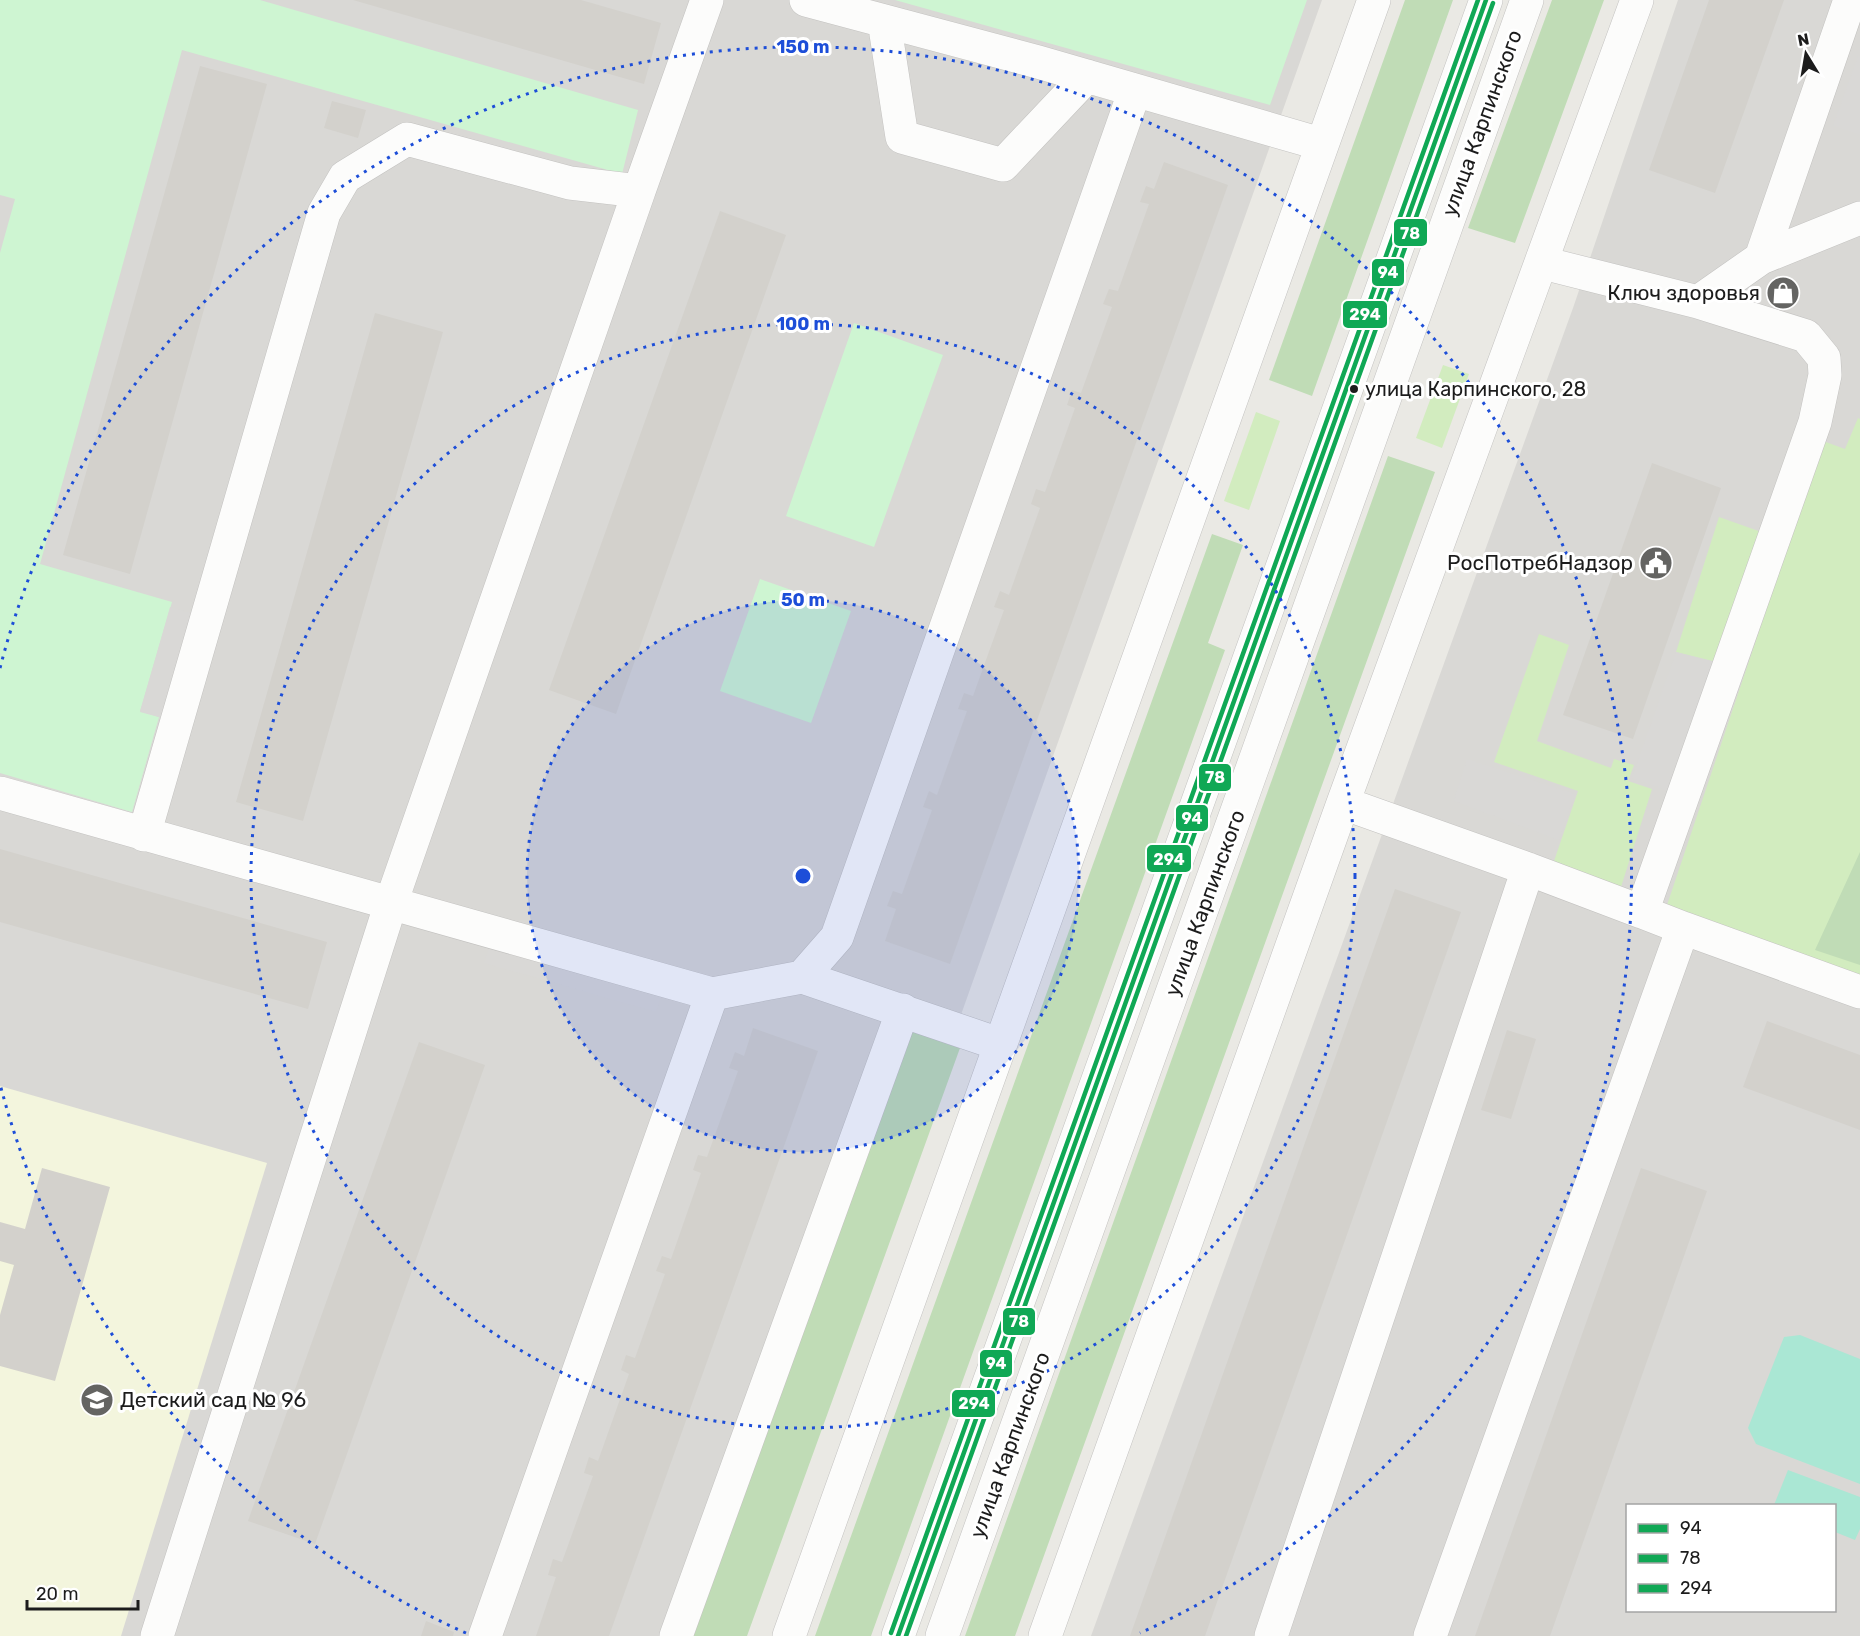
<svg xmlns="http://www.w3.org/2000/svg" width="1860" height="1636" viewBox="0 0 1860 1636" font-family="Rubik,sans-serif">
  <rect width="100%" height="100%" fill="#eae9e4"/>
  <path fill="#d9d8d5" fill-rule="evenodd" d="M0,0H1322L740,1636H0Z
    M1678,0H1860V1636H1091L1573,308ZM1628,1506H1834V1610H1628Z"/>
  <path fill="#f3f5dd" d="M0,1086L267,1163L121,1636H0Z"/>
  <path fill="#d2ecbf" d="M1443,365L1469,374L1442,448L1416,438Z
    M1256,412L1280,421L1249,510L1224,501Z
    M1858,418L1860,419V977L1665,911L1823,441L1845,449Z
    M1719,517L1767,534L1722,664L1676,652Z
    M1539,634L1569,645L1537,741L1611,768L1614,759L1634,765L1628,781L1652,789L1621,887L1554,861L1578,791L1494,762Z"/>
  <path fill="#c0dcb6" d="M1405,0H1453L1312,396L1269,380Z
    M1552,0H1604L1515,243L1468,228Z
    M1388,456L1435,472L1015,1636H965Z
    M1212,534L1243,545L1208,643L1225,650L871,1636H815Z
    M1860,852V965L1815,950Z
    M908,1017L964,1037L747,1636H684Z"/>
  <path fill="#cef5d2" d="M0,0H260L638,110L622,174L182,50L40,564L172,602L140,711L159,717L132,812L0,773V253L15,199L0,195Z
    M895,0H1307L1270,105Z
    M854,323L943,355L874,547L786,516Z
    M760,579L851,611L811,723L720,691Z"/>
  <path fill="#aae7d4" d="M1800,1335L1860,1359V1484L1756,1444L1748,1428L1784,1337Z
    M1788,1470L1860,1497V1529L1855,1540L1835,1532L1834,1506L1774,1505Z"/>
  <path fill="#d9d8d6" d="M1858,56L1860,57V135L1833,126Z
    M170,607L207,618L177,722L140,712Z
    M1676,652L1729,665L1683,796L1632,778Z
    M1467,759L1575,794L1559,840L1454,801Z
    M493,938L664,987L656,1012L484,963Z"/>
  <path fill="#d3d1cc" d="M353,0H581L661,23L644,84Z
    M1709,0H1784L1715,193L1649,170Z
    M200,66L267,84L130,574L63,555Z
    M332,101L366,110L358,138L324,128Z
    M1164,162L1228,185L950,964L885,941L896,909L887,906L893,891L902,894L932,810L923,807L929,791L937,795L967,711L958,709L964,693L973,696L1004,610L994,607L1000,591L1009,595L1040,508L1031,504L1036,489L1045,492L1075,408L1067,405L1072,390L1081,393L1112,307L1103,304L1109,289L1118,291L1149,204L1140,202L1146,186L1154,189Z
    M720,211L786,235L616,714L549,690Z
    M1775 293a8 8 0 1 1 16 0a8 8 0 1 1-16 0Z
    M375,313L443,332L303,821L236,802Z
    M1652,463L1721,488L1633,739L1563,715Z
    M0,849L327,942L308,1009L0,922Z
    M1395,889L1461,912L1233,1557L1205,1636H1130Z
    M1767,1021L1860,1055V1130L1743,1087Z
    M753,1028L818,1051L609,1636H536L556,1577L548,1575L553,1559L562,1562L593,1476L584,1473L589,1457L598,1461L629,1374L621,1370L626,1355L635,1358L665,1274L656,1271L662,1256L671,1259L701,1173L693,1170L698,1155L707,1157L738,1071L729,1068L735,1052L744,1056Z
    M1507,1030L1536,1039L1511,1119L1481,1110Z
    M419,1042L485,1065L315,1544L248,1521Z
    M42,1168L110,1187L55,1381L0,1366V1315L14,1265L0,1261V1222L25,1229Z
    M1641,1168L1707,1191L1550,1636H1475Z
    M426,1621L454,1632L453,1636H421Z"/>
  <g fill="none" stroke-linecap="round" stroke-linejoin="round">
    <defs>
      <path id="minor" d="M806,0L1038,62L1321,144
        M884,21L902,137L1003,165L1087,76
        M1761,258L1860,218
        M1543,263L1698,302L1761,258L1850,0
        M0,793L712,994L802,977L999,1044
        M1343,803L1528,869L1642,912
        M144,835L324,213L345,177L407,139L570,183L639,191L707,0
        M1683,928L1860,992
        M802,977L837,937L1135,90
        M157,1636L391,903L639,191
        M485,1636L712,994
        M676,1636L903,1010
        M789,1636L1374,0
        M898,1636L1486,0
        M942,1636L1527,0
        M1045,1636L1343,803L1637,0
        M1271,1636L1528,869
        M1430,1636L1683,928L1642,912L1815,422L1825,375L1824,358L1806,336L1698,302"/>
    </defs>
    <use href="#minor" stroke="#c3c2c0" stroke-width="34"/>
    <use href="#minor" stroke="#fcfcfb" stroke-width="33"/>
    <defs>
      <path id="bus-1" d="M898,1636L1486,0"/>
      <path id="bus-2" d="M906,1636L1493,3"/>
      <path id="bus-3" d="M891,1633L1478,0"/>
    </defs>
    <use href="#bus-1" stroke="#fff" stroke-width="9"/>
    <use href="#bus-2" stroke="#fff" stroke-width="9"/>
    <use href="#bus-3" stroke="#fff" stroke-width="9"/>
    <use href="#bus-1" stroke="#10a855" stroke-width="4.5"/>
    <use href="#bus-2" stroke="#10a855" stroke-width="4.5"/>
    <use href="#bus-3" stroke="#10a855" stroke-width="4.5"/>
  </g>
  <circle cx="803" cy="876" r="276" fill="#1d4ed8" fill-opacity=".12"/>
  <g fill="none" stroke="#1d4ed8" stroke-width="3" stroke-dasharray="3 6">
    <circle cx="803" cy="876" r="276"/>
    <circle cx="803" cy="876" r="552"/>
    <path d="M466 1633A829 829 0 0 1 0 1084M0 668A829 829 0 1 1 1140 1633"/>
  </g>
  <defs>
    <symbol id="shop-disc" viewBox="-11 -11 22 22"><circle r="9.5" fill="#646462" stroke="#fff"/><path d="M-5-2.5h2.3a2.7 3.5 0 0 1 5.4 0H5L5.5 6h-11ZM-1.5-2.5h3a1.5 2.3 0 0 0-3 0Z" fill="#fff"/></symbol>
    <symbol id="civic-disc" viewBox="-11 -11 22 22"><circle r="9.5" fill="#646462" stroke="#fff"/><path d="M-.6-6.5H3V-4.5H.6V-3L4-1V1h2V6H-6V1h2V-1L-.6-3ZM-1.2 2.5V6h2.4V2.5Z" fill="#fff"/></symbol>
    <symbol id="school-disc" viewBox="-11 -11 22 22"><circle r="9.5" fill="#646462" stroke="#fff"/><path d="M0-5L7-2L0 1L-7-2ZM-4 1L0 2.5L4 1V4Q0 6-4 4Z" fill="#fff"/></symbol>
  </defs>
  <g fill-rule="evenodd">
    <use href="#shop-disc" x="1764" y="274" width="38" height="38"/>
    <use href="#civic-disc" x="1637" y="544" width="38" height="38"/>
    <use href="#school-disc" x="78" y="1381" width="38" height="38"/>
  </g>
  <circle fill="#1c1c1c" stroke="#fff" stroke-width="2" cx="1354" cy="389" r="5"/>
  <g text-anchor="middle" stroke-width="6" stroke-linejoin="round" paint-order="stroke">
    <g font-size="20" fill="#1c1c1c" stroke="#fff" text-anchor="start">
      <text x="1365" y="396">улица Карпинского, 28</text>
    </g>
    <g font-size="21" fill="#1c1c1c" stroke="#fff">
      <text transform="translate(1482 123) rotate(-70)" y="7">улица Карпинского</text>
      <text transform="translate(1205 903) rotate(-70)" y="7">улица Карпинского</text>
      <text transform="translate(1010 1445) rotate(-70)" y="7">улица Карпинского</text>
    </g>
    <g font-size="21" fill="#1c1c1c" stroke="#fff" text-anchor="end">
      <text x="1760" y="300">Ключ здоровья</text>
      <text x="1633" y="570">РосПотребНадзор</text>
      <text x="120" y="1407" text-anchor="start">Детский сад № 96</text>
    </g>
  </g>
  <circle cx="803" cy="876" r="9" fill="#1d4ed8" stroke="#fff" stroke-width="3"/>
  <g font-size="18" text-anchor="middle" font-weight="bold" fill="#1d4ed8" stroke="#fff" stroke-width="6" stroke-linejoin="round" paint-order="stroke">
    <text x="803" y="53">150 m</text>
    <text x="803" y="330">100 m</text>
    <text x="803" y="606">50 m</text>
  </g>
  <g stroke="#fff" stroke-width="2">
    <rect x="1393" y="218" width="35" height="29" rx="6" fill="#10a855"/>
    <rect x="1371" y="258" width="34" height="29" rx="6" fill="#10a855"/>
    <rect x="1342" y="300" width="46" height="29" rx="6" fill="#10a855"/>
    <rect x="1198" y="763" width="34" height="29" rx="6" fill="#10a855"/>
    <rect x="1175" y="804" width="34" height="28" rx="6" fill="#10a855"/>
    <rect x="1146" y="844" width="46" height="29" rx="6" fill="#10a855"/>
    <rect x="1002" y="1307" width="34" height="29" rx="6" fill="#10a855"/>
    <rect x="979" y="1349" width="34" height="29" rx="6" fill="#10a855"/>
    <rect x="951" y="1389" width="45" height="29" rx="6" fill="#10a855"/>
  </g>
  <g font-size="16" text-anchor="middle" font-weight="bold" fill="#fff">
    <text x="1410" y="239">78</text>
    <text x="1388" y="278">94</text>
    <text x="1365" y="320">294</text>
    <text x="1215" y="783">78</text>
    <text x="1192" y="824">94</text>
    <text x="1169" y="865">294</text>
    <text x="1019" y="1327">78</text>
    <text x="996" y="1369">94</text>
    <text x="974" y="1409">294</text>
  </g>
  <rect x="1626" y="1504" width="210" height="108" fill="#ffffff" stroke="#a4a4a4" stroke-width="1.5"/>
  <rect x="1638" y="1524" width="30" height="9" fill="#10a855" stroke="#a4a4a4" stroke-width="1.5"/>
  <text x="1680" y="1534" font-size="18" fill="#1c1c1c">94</text>
  <rect x="1638" y="1554" width="30" height="9" fill="#10a855" stroke="#a4a4a4" stroke-width="1.5"/>
  <text x="1680" y="1564" font-size="18" fill="#1c1c1c">78</text>
  <rect x="1638" y="1584" width="30" height="9" fill="#10a855" stroke="#a4a4a4" stroke-width="1.5"/>
  <text x="1680" y="1594" font-size="18" fill="#1c1c1c">294</text>
  <g transform="translate(1806 54) rotate(349)" stroke="#ffffff" stroke-width="4.5" paint-order="stroke">
  <path d="M0-4.5L10 22L0 15L-10 22Z" fill="#1c1c1c"/>
  <text y="-9" font-size="16" font-weight="bold" text-anchor="middle" fill="#1c1c1c">N</text>
  </g>
  <path d="M27 1600v9h111v-9" fill="none" stroke="#1c1c1c" stroke-width="3"/>
  <text x="36" y="1600" font-size="18" fill="#1c1c1c" stroke="#ffffff" stroke-width="4.5" paint-order="stroke">20 m</text>
</svg>
